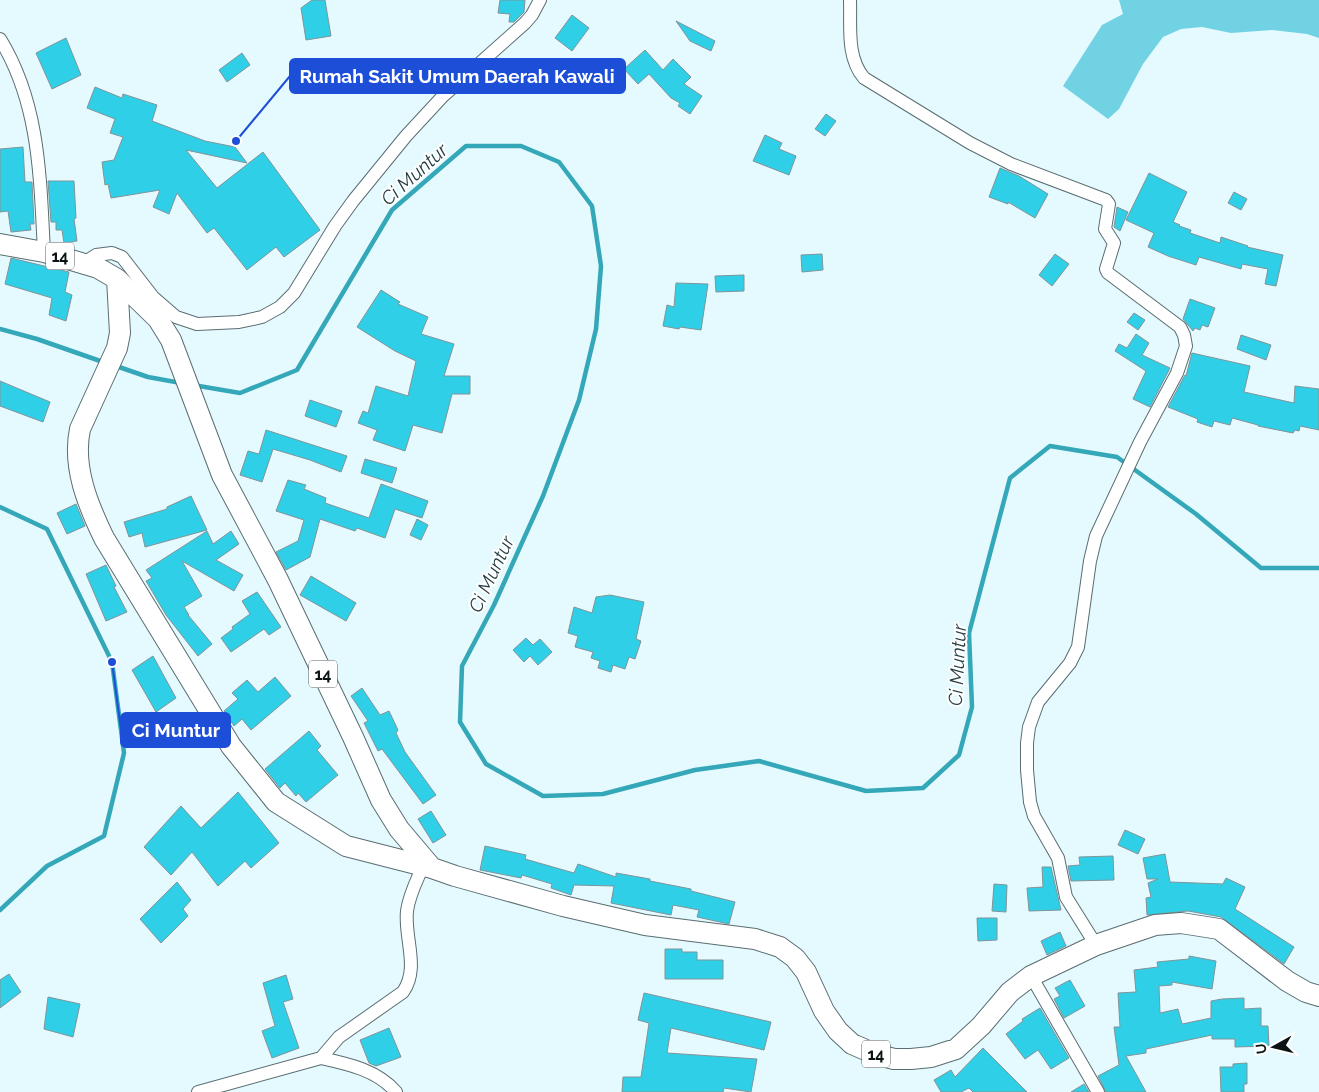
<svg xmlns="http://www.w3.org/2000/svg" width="1319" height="1092" viewBox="0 0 1319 1092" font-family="Raleway,sans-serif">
  <rect width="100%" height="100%" fill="#e4fafe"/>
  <path fill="#70d2e3" d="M1119,0H1319V38L1307,34L1272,30L1231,33L1202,27L1181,29L1163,37L1143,64L1119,109L1108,119L1063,86L1102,25L1123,14Z"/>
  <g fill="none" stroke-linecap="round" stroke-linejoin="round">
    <path stroke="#34a7b8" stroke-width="4.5" d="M0,329L37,339L106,363
      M116,366L148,377L181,383
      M193,385L240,393L297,370L392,210L466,146H521L559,162L592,206L601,266L596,329L579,400L543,496L494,605L462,666L460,722L486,764L543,796L603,794L695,770L759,761L866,791L923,788L959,755L972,707L969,633L1010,478L1050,446L1117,457L1196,514L1261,568H1319
      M0,507L47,529L112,662L124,753L104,836L47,866L0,910"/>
  </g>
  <path fill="#2fd0e7" stroke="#809498" d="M312,0H325L331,36L306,40L301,8Z
    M500,0H525L524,12L514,22H509L510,14L498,13Z
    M572,15L589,28L572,51L555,38Z
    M676,21L715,41L711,51L690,41Z
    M66,38L81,75L52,89L36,53Z
    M645,50L663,70L673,59L691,77L684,84L702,96L690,114L678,106L680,103L671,98L649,74L638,84L624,69Z
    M242,53L250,65L227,82L219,70Z
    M95,87L122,98L123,94L157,105L152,121L205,141L235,147L247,163L186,150L217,188L263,152L320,230L284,257L276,247L247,270L214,228L207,233L177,193L169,214L153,207L160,190L111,198L108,184L105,185L102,162L114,160L123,137L110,133L115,119L87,108Z
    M826,114L836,121L825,136L815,129Z
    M765,135L782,143L779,149L796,156L789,175L753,161Z
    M23,147L25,182H32L34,224H30L31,230L11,232L8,211L0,212V149Z
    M1000,168L1019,176L1048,194L1035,218L1008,202V204L989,197Z
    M1149,173L1187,192L1173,222L1180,225L1179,226L1191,230L1190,233L1220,243L1221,237L1248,246L1247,247L1283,255L1276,286L1265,284L1268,269L1242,264L1241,269L1199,257L1196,265L1168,256L1148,247L1154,233L1126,220Z
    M48,181H74L76,218L74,219L77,241L64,243L62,230H56V222H51Z
    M1234,192L1247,199L1241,210L1228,203Z
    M1117,207L1128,212L1120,231L1114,227Z
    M822,254L823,270L802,272L801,255Z
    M1055,254L1069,264L1052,286L1039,275Z
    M11,258L69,272L65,292L72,295L66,321L49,315L52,298L5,284Z
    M744,275V291L716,292L715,276Z
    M676,283L708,284L701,330L680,327L679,329L663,326L667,305L674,307Z
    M381,290L400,302L398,304L428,317L421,334L454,344L444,376H470V394H452L442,433L413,425L405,451L373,440L377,430L358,423L363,411L368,413L376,386L408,396L416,361L395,351L357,327Z
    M1190,299L1215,308L1208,327L1202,325L1200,330L1195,328L1193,331L1183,319Z
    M1134,313L1145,320L1138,330L1127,322Z
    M1136,334L1149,343L1142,355L1170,368L1150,407L1133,399L1146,371L1115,351L1119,344L1127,348Z
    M1241,335L1271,345L1266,360L1237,349Z
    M1192,353L1250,366L1244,392L1294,403L1295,386L1319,389V430L1300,426L1299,431L1295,430L1293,433L1258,426V425L1232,418L1230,425L1214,421L1212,427L1197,422L1198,419L1168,407L1185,375L1186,376Z
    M0,381L50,402L43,422L0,406Z
    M310,400L342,411L336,427L305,416Z
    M266,430L347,456L341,472L310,460L273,449L262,482L240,475L248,451L259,454Z
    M365,459L397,468L392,483L361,473Z
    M288,480L306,485L304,489L326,498L325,503L369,518L381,484L428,501L422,518L395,509L385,538L357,528L355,531L320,519L310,557L286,570L276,552L298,541L304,520L276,511Z
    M191,496L207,530L145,547L142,533L129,537L124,522L167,509V507Z
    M76,504L85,526L67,534L57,513Z
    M417,519L428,525L421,540L410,535Z
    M207,531L213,544L231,531L239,544L216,560L243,575L234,591L182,561L202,596L184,607L189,615H188L212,644L198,656L166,615L146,581L152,578L146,570Z
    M106,565L116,586L114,587L127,612L106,621L86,574Z
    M311,576L356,603L346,621L300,595Z
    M257,592L281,627L269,635L264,629L231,652L221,638L233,629L232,627L250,614L242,601Z
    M610,595L644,602L636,639L641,641L635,659L629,657L625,669L613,665L611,672L598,668L600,661L591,658L593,652L575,647L578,636L568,633L574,607L592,613L596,597Z
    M526,638L533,645L540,639L552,652L538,665L530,656L524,662L513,650Z
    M153,656L176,698L156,712L132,670Z
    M275,677L291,696L251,730L242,719L234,726L224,711L238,699L232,693L247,680L258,692Z
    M362,688L380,715L389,711L398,730L396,733L405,752L436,795L423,804L382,749L378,751L364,723L368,721L351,696Z
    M309,731L321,746L317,750L338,775L306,802L298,793L296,796L285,783L280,788L265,769Z
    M238,792L279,843L251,868L245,861L218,886L192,852L171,875L144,847L181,806L201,828Z
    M431,811L446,835L433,843L418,819Z
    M1125,830L1145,839L1138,854L1118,845Z
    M485,846L526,855L525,859L574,873L578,864L616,877V873L650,879V881L691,889V891L735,902L729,924L697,917L699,910L673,905L671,915L611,903L614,886L574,885L571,895L551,888L552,884L522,875L521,878L480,870Z
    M1165,854L1170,882L1223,884L1226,878L1245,887L1235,909L1294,947L1284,964L1221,917L1188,911L1147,915L1146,898L1151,897L1148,883L1158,879H1147L1143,858Z
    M1113,856L1114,880L1071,881L1068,866L1080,865L1079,857Z
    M1042,867H1051L1061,910L1029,911L1027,888L1043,887Z
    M177,882L191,900L183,909L188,916L161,943L140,919Z
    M994,884L1007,885L1006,912L992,911Z
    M977,918H997V940L978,941Z
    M1060,932L1066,946L1047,955L1041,941Z
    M665,949H682V952H697V960H723V979H665Z
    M1189,956L1216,961L1212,989L1172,982V985L1159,986L1160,1013L1178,1009L1182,1024L1211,1018V1001L1222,999L1244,998V1009L1261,1008V1026H1268L1269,1046L1235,1047V1039H1212V1035L1146,1049V1053L1126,1056L1146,1092H1106L1098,1076L1119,1065L1114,1027H1120L1118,993L1136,992L1134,970L1158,967L1157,962L1189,959Z
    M9,974L21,992L0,1008V980Z
    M286,975L293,999L283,1002L299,1048L272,1058L262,1031L275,1026L263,983Z
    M1070,980L1085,1006L1064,1018L1054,999L1060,996L1055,988Z
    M644,993L771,1022L764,1050L671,1028L667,1053L757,1059L751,1092L724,1088L723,1092H622L623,1077H641L649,1023L638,1020Z
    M48,997L80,1004L73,1037L44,1029Z
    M1040,1008L1069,1058L1051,1069L1038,1050L1025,1059L1006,1034L1023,1021L1022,1019Z
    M389,1028L401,1057L376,1066L369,1063L360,1040Z
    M983,1048L1027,1092H973L969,1088L961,1092H941L934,1080L951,1070L955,1077Z
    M1247,1063V1084H1244V1092H1221L1220,1067H1233V1064Z
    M1084,1084L1089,1092H1071Z"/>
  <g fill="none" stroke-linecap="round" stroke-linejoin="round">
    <defs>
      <path id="minor" d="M850,0C851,26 846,57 864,78L970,143L1011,164L1106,200L1109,204L1105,229L1114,243L1106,269L1108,273L1180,327L1184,335L1186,346L1177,373L1140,442L1096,536L1090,561L1078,647L1070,663L1038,702L1029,727L1027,743V770L1030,802L1034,816L1058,858L1066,897L1096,945
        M0,39C40,104 40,178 44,252
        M84,263L96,255L112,253L122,257L153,297L176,317L197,324L239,322L262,317L280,307L294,293L335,226L353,201L406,136L443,96L525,23L532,15L540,0
        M1031,976L1098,1092
        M198,1092L321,1058
        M396,1092C377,1070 348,1064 321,1058L339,1037L403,992C420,968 404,938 407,911C409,895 417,880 423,866"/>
      <path id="trunk" d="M0,244L44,252L98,268L117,279L158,319L171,340L222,475L278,580L353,737L381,800L399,829L432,868
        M117,279L120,333L117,348L80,429C72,467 88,505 104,538L231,746L276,802L346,846L432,868L455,876L563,906L645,925L755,939L780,947L795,958L806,972L824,1011L838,1031L852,1044L875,1054L894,1059H911L931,1057L956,1049L981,1026L1010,992L1031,976L1096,945L1155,925L1181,923L1219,929L1287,981L1306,992L1319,996"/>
    </defs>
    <use href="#minor" stroke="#5a6d71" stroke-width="14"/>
    <use href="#trunk" stroke="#5a6d71" stroke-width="22"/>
    <use href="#minor" stroke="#fff" stroke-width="12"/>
    <use href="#trunk" stroke="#fff" stroke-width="20"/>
  </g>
  <g text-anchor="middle" stroke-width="4" stroke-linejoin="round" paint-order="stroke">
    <g fill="#fff" stroke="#545a5a" stroke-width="1">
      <rect x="46" y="242.5" width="28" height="27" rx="4"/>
      <rect x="309" y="660.5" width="28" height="27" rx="4"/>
      <rect x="862" y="1040.5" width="28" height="27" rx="4"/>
    </g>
    <g font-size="16" font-weight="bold" fill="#0b1314">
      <text x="60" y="262">14</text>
      <text x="323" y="680">14</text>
      <text x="876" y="1060">14</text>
    </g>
    <g font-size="19" font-style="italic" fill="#253e43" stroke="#fff">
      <text transform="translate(414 174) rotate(-42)" y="7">Ci Muntur</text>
      <text transform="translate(491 574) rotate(-65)" y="7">Ci Muntur</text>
      <text transform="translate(957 665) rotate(-87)" y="7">Ci Muntur</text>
    </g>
  </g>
  <path fill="none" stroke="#1d4ed8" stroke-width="2" d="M236 141L290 76M112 662L121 730"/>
  <g fill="#1d4ed8" stroke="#fff" stroke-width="2">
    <circle cx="236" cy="141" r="5"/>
    <circle cx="112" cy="662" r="5"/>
  </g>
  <g fill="#1d4ed8" stroke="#1d4ed8" stroke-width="2">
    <rect x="290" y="59" width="335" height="34" rx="5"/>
    <rect x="121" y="713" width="109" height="34" rx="5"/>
  </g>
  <g font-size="19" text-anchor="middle" font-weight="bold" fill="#fff">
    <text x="457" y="83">Rumah Sakit Umum Daerah Kawali</text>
    <text x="176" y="737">Ci Muntur</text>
  </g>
  <g transform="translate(1274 1047) rotate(262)" stroke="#ffffff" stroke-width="4" paint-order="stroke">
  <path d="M0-4L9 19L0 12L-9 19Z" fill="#0b1314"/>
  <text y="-8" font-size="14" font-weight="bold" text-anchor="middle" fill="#0b1314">U</text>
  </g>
</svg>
